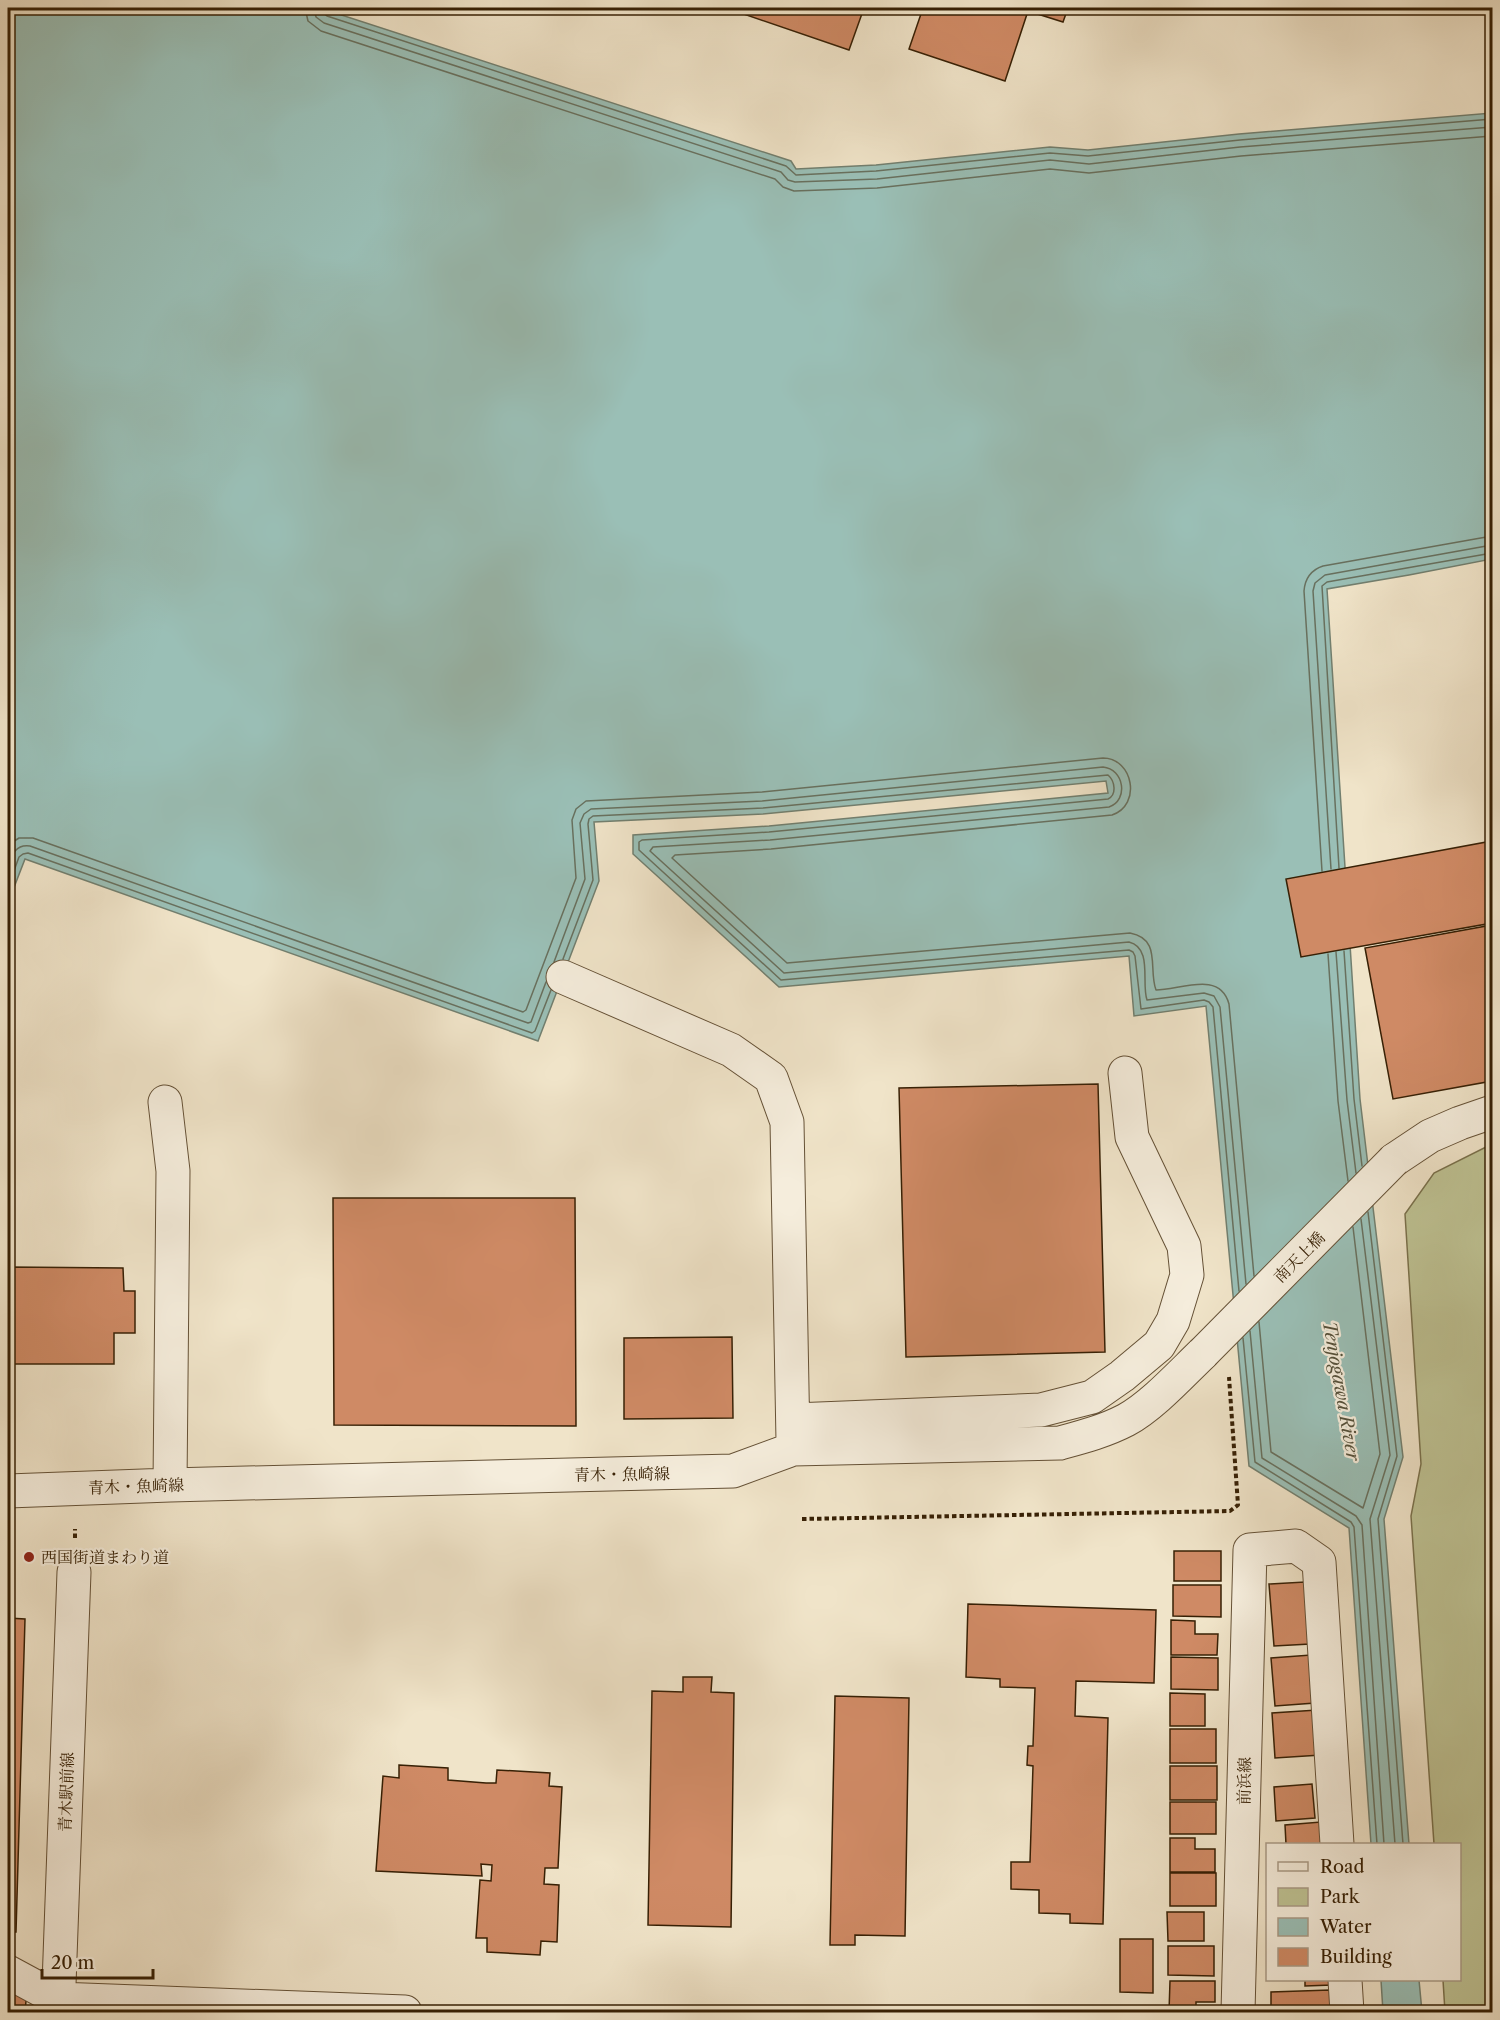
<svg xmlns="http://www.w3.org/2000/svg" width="1500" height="2020" viewBox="0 0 1500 2020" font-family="'Libre Caslon Text','Noto Serif JP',serif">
  <rect width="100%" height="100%" fill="#f0e4c9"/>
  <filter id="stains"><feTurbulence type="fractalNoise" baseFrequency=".00333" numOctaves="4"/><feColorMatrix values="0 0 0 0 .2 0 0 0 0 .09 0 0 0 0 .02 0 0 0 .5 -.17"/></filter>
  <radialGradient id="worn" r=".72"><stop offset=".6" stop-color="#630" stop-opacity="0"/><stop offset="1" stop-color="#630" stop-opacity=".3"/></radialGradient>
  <path fill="#bec293" stroke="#7a714c" stroke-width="1.5" d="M1492,1144V2012H1445L1443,1980H1460V1844H1434L1411,1516L1421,1464L1405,1214L1434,1173Z"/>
  <path fill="#9abfb6" stroke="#727f6f" stroke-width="1.5" d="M8,8H320L791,161L796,169L876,165L1050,147L1088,150L1239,134L1492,113V559L1409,575L1327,589L1360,1099L1403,1457L1384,1519L1409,1844H1371L1349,1528L1249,1466L1206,1006L1134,1016L1129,956L779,987L633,854V835L769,826L1108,793L1106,781L763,814L594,822L599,881L538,1041L25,859L8,903Z
    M1381,1980H1419L1422,2012H1383Z"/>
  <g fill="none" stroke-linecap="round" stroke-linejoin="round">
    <path stroke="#68705e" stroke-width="1.5" d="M305,8L308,21L321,31L775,179L783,187L794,191L877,188L1050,169L1089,173L1241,156L1492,136
      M314,8L316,17L324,23L781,172L788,180L795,182L877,179L1050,160L1089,164L1240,147L1492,127
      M322,8L323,13L327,16L786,166L796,175L876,171L1050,153L1088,156L1240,140L1492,119
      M8,845L19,838H33L523,1012L526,1010L576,878L572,820L576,809L586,801L762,792L1103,758C1133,758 1142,805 1112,815L771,849L675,855L672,858L787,963L1130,933C1162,939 1148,969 1156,990C1180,990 1220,970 1229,1004L1254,1276
      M8,866C12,854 16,844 30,846L528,1023L531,1022L546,982
      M1339,868L1322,586L1327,582L1492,553
      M1331,869L1313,591L1315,583L1325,575L1492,545
      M1322,871L1304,591C1305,578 1311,570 1323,566L1492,536
      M8,887L19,857L23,854L28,853L532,1033L535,1031L551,990
      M1344,951L1354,1099L1362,1166
      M1336,952L1347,1100L1356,1173
      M1328,954L1338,1101L1348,1181
      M563,959L593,880L588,824L589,819L593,816L763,808L1108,775C1115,781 1117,795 1108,799L769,832L642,840L639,842V850L781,980L1129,950L1133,952L1135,956L1141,1009L1204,1000L1209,1002L1213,1007L1239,1291
      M554,962L585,879L580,823L584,814L591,809L762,801L1103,767C1124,769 1129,800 1109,807L770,840L653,847L650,851L784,973L1129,942C1153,948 1141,983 1147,1000L1204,993L1214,996L1220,1007L1246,1284
      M1368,1212L1397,1456L1378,1519L1403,1844
      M1361,1219L1390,1455L1370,1519L1395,1844
      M1259,1322L1271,1452L1363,1508L1380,1454L1353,1227
      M1250,1331L1262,1458L1356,1516L1362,1525L1384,1844
      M1243,1338L1255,1462L1351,1522L1354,1527L1377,1844"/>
  </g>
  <path fill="#cf8a65" stroke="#372005" stroke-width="1.5" d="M736,8H864L849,50L735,11Z
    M923,8H1068L1063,22L1028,11L1005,81L909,49Z
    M1492,841V923L1301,957L1286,879Z
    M1492,925V1081L1393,1099L1365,948Z
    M1098,1084L1105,1352L906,1357L899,1088Z
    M333,1198H575L576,1426L334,1425Z
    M8,1267L123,1268L124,1291H135V1333H114V1364H8Z
    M732,1337L733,1418L624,1419V1338Z
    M1174,1551H1221V1581H1174Z
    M1305,1582L1310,1644L1274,1646L1269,1584Z
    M1173,1585H1221V1617L1173,1616Z
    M968,1604L1156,1610L1154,1683L1076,1681L1075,1716L1108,1718L1103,1924L1070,1923V1914L1039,1913V1890L1011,1889V1862H1030L1033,1766L1027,1765L1028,1746H1033L1035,1688L1000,1687V1679L966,1677Z
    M8,1618L25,1619L16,1932H8Z
    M1171,1620L1195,1621V1634H1218L1217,1655H1171Z
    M1311,1655L1315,1703L1275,1706L1271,1658Z
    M1171,1657L1218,1658V1690L1171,1689Z
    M683,1677H712L711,1692L734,1693L731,1927L648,1925L652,1691L683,1692Z
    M1170,1693L1205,1694V1726H1170Z
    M835,1696L909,1698L905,1936L855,1935V1945H830Z
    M1317,1710L1321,1755L1275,1758L1272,1713Z
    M1170,1729H1216V1763H1170Z
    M399,1765L448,1768V1780L486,1783H496L497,1770L550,1773L549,1786L562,1787L558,1868H545L544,1884L559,1885L557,1942L541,1941L540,1955L487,1952V1938H476L480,1880L491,1881L492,1865L481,1864L482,1876L376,1871L383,1776L399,1778Z
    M1170,1766H1217V1800H1170Z
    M1312,1784L1315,1818L1276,1821L1274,1787Z
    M1170,1802H1216V1834H1170Z
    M1321,1822L1323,1844H1286L1285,1825Z
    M1170,1838H1195V1849H1215V1872H1170Z
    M1170,1873H1216V1906H1170Z
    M1167,1912H1204V1941H1168Z
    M1120,1939H1153V1993L1120,1992Z
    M1168,1946H1214V1976L1168,1975Z
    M1305,1980H1332V1985L1305,1986Z
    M1170,1981H1215V2002H1196V2012H1169Z
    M8,1988L27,1990L25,2012H8Z
    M1330,1990L1331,2012H1271V1992Z"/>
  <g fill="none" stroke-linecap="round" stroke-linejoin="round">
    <defs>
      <path id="minor" d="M563,977L731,1050L771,1078L787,1122L793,1441
        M165,1102L173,1171L170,1485
        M1394,1160L1430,1136L1460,1123L1492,1112
        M794,1420L1041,1410L1092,1397L1122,1376L1159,1345L1173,1321L1187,1275L1184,1246L1132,1137L1125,1073
        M8,1491L170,1485L733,1471L793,1449L1060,1443C1082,1437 1105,1431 1126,1420C1152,1406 1181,1374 1203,1353
        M8,1972L58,1999L405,2012
        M1345,1980L1347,2012
        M58,2012L74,1572
        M1238,2012L1250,1550L1296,1546L1319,1562L1337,1844"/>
    </defs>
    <use href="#minor" stroke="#655136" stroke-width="35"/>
    <path stroke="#372005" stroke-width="4" stroke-dasharray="4.5 3" stroke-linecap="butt" d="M10,1448V1456
      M802,1519L1230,1511L1238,1505L1229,1377
      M75,1538V1529"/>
    <use href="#minor" stroke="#f5eddc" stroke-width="33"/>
    <defs>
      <path id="minor-bridge" d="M1203,1353L1394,1160"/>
    </defs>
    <use href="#minor-bridge" stroke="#655136" stroke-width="35" stroke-linecap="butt"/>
    <use href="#minor-bridge" stroke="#f5eddc" stroke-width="33"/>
  </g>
  <circle fill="#8f2418" stroke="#f5eddc" stroke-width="2" cx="29" cy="1557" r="6"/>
  <g text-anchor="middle" stroke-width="4.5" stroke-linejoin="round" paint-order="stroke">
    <g font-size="16" fill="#372005" stroke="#f5eddc">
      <text transform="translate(1299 1257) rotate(-45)" y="6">南天上橋</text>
      <text transform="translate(622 1474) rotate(-1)" y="6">青木・魚崎線</text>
      <text transform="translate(136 1486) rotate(-2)" y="6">青木・魚崎線</text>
      <text transform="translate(1244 1781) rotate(-89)" y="6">前浜線</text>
      <text transform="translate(66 1792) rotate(-88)" y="6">青木駅前線</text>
    </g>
    <g font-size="16" fill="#372005" stroke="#f5eddc" text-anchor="start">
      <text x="41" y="1563">西国街道まわり道</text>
    </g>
    <g font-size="18" font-style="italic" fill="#55503a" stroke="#f5eddc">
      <text transform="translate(1341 1391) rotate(80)" y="6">Tenjogawa River</text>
    </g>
  </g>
  <rect width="1500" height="2020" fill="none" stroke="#f0e4c9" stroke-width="30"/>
  <rect x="9" y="9" width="1482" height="2002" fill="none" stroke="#372005" stroke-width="3"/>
  <rect x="15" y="15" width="1470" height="1990" fill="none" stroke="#372005" stroke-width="1.5"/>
  <rect x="1266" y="1843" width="195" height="138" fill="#f5eddc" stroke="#a99b86" stroke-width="1.5"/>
  <rect x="1278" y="1862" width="30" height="9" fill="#f5eddc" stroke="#a99b86" stroke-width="1.5"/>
  <text x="1320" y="1873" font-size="18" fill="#372005">Road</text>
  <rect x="1278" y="1888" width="30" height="18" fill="#bec293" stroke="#a99b86" stroke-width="1.5"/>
  <text x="1320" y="1903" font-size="18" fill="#372005">Park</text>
  <rect x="1278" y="1918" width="30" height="18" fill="#9abfb6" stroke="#a99b86" stroke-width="1.5"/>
  <text x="1320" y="1933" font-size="18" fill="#372005">Water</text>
  <rect x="1278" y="1948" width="30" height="18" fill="#cf8a65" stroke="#a99b86" stroke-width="1.5"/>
  <text x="1320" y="1963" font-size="18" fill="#372005">Building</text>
  <path d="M42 1969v9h111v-9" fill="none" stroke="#372005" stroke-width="3"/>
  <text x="51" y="1969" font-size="18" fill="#372005" stroke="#f5eddc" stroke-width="4.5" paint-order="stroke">20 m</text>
  <rect width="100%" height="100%" filter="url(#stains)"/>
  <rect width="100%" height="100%" fill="url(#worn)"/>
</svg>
